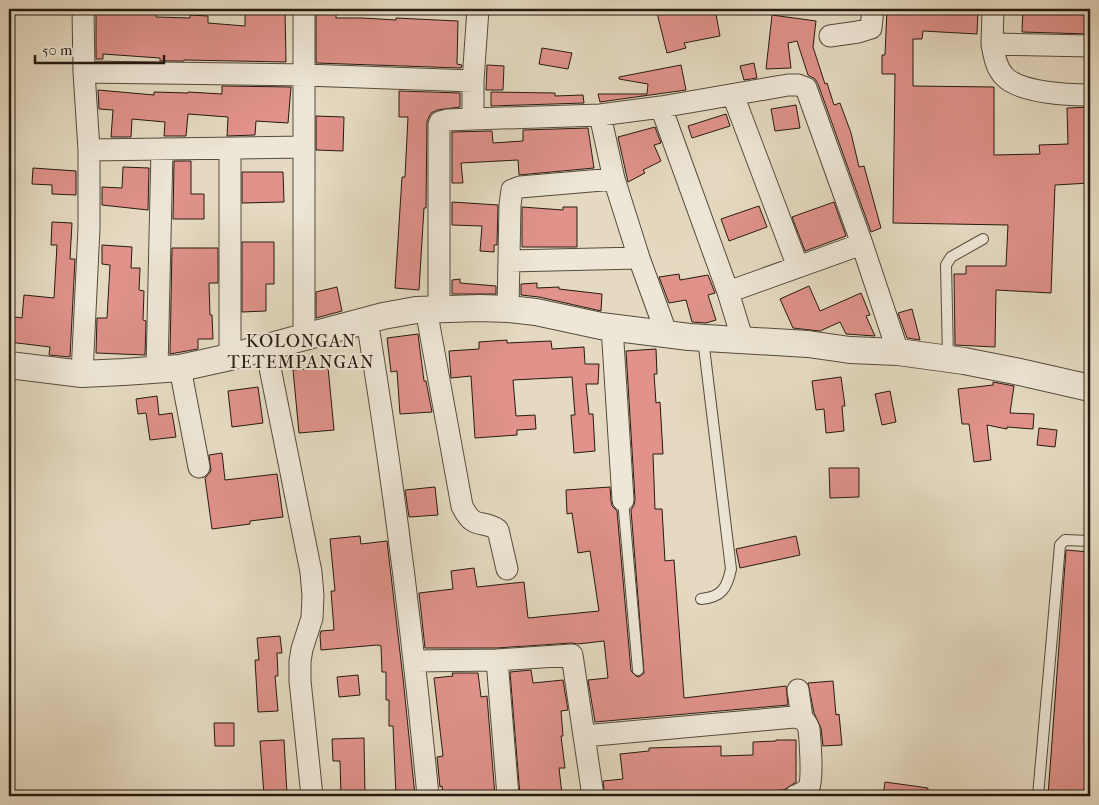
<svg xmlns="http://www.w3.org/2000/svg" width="1099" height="805" viewBox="0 0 1099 805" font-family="'IM FELL French Canon',serif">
  <rect width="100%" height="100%" fill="#e5dac1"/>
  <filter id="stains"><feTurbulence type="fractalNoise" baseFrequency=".004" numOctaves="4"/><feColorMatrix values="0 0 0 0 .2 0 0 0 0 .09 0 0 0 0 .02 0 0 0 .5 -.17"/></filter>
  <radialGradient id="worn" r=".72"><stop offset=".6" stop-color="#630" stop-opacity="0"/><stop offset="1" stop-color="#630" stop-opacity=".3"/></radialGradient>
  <path fill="#e0928b" stroke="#261a10" d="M656,9H676L677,12L697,9H715L720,36L684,43L686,48L667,53Z
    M887,9H978L977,34L923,31L922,39H913V86L994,87V155L1040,154L1039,145L1068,144L1067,108L1090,107V183L1055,185L1051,293L996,290L995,347L955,345L954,274H966V266H1006L1008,225L893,223L895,74H882V55H885Z
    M1023,9H1090V34L1022,32Z
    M111,10L156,13V17L190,18V15L208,16V23L245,26V12L285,11L286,62L184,60V61H160V58L103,54V59H96V13H111Z
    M316,10H336V18H362L396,20V18L458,21L457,64L462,65L461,68L316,63Z
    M772,15L816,21L813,47L825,84L827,83L834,105L840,103L851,133L859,167L864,166L881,228L871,232L818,84L815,79L808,75L797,41L788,43L791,68L766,69Z
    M542,48L572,53L568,69L539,64Z
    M754,63L757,78L744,80L740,66Z
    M487,65L504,66L503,90H486Z
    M681,65L686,90L600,102L598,94H647L648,84L619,79V77Z
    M222,86L291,87L288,123L256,121L255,135L227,136L228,117L188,114L186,136H164L165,122L132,119L131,137H111L113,110L99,109L98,90L154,95V92L188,93V92L222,94Z
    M399,91L460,93V107L437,110L431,113L427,121L426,208H424L419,290L395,288L402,177H405L408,117H399Z
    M491,92L555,93V96L583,95L584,103L491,106Z
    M796,105L800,128L775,131L771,109Z
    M726,114L730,126L692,138L688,126Z
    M316,116L344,117L343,151L316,150Z
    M655,127L661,143L654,145L661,161L643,170L645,173L628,182L618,137Z
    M588,128L594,168L519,175L518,160L461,163L463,183H452V132L492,131L493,143L523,141V130Z
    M174,161H191V194H204V219H173Z
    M123,167L149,168L148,210L102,205V187L122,188Z
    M33,168L76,171V195L52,194V185L32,184Z
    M242,172H283L284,202L242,203Z
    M452,202L498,205L497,245H494V252L480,251L482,226L452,225Z
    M834,202L846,236L805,251L792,217Z
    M759,206L767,227L729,241L721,219Z
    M522,207L563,210V207H577V247H522Z
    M52,222L72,223L70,259H75L70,357L49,355L50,347L9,342V316L22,318L24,295L54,298L57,245H51Z
    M242,242H274V284H266V311L242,312Z
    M102,245L132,247L131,268H140L139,290L144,291L143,320L146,321L145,355L96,353L97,318H107L110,265L102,264Z
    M172,248H218V283H209L210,315H212L213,339H198V349L170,354Z
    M679,274L680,280L708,275L715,293L708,295L716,320L706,323L692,322L686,300L669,303L659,277Z
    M460,279V283L496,286V294H452V280Z
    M537,283V288L559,287V289L602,294L601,311L539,297L521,295V284Z
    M809,286L820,311L861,293L870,315L866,316L875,336L846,334L840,322L820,331L793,328L780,299Z
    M337,287L342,311L316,318V292Z
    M912,309L920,340L907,338L898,313Z
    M418,334L424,381H426L432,412L400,414L397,371L391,372L387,338Z
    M507,340V343L551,341L552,349L584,347L585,364H599L598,384H586L589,414H593L595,451L574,453L571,415H575L572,377L513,380L516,416L535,415L536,429L517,430V435L475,438L471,376L451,378L449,351L479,349V342Z
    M656,349L657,374H654L656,403L660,402L663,454H653L655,509H662L665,561L674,560L684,698L786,686L788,705L595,722L588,680L608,678L604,641L578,644L571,643L497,648H425L419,593L453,589L451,571L474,568L477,587L524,582L528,618L599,611L590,551L578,553L572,513L567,514L566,490L610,487L611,501L612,506L617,511L631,671L636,676L639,677L644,673L631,510L634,505L635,499L626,351Z
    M328,367L334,430L299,433L293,370Z
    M841,377L845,406H842L844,431L826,433L824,409L816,410L812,381Z
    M993,382L1014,386L1010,413L1034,414L1033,429L1007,427V429L987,425L991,460L974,462L969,424H962L958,389L993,385Z
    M258,387L263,423L232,427L228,391Z
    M890,391L896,422L882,425L875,394Z
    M157,396L159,415L172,413L176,437L150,440L146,413L138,414L136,399Z
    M1039,428L1057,430L1055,447L1037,445Z
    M222,453L225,480L277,474L283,517L250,521V524L212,529L205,478L211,471L209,455Z
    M829,468H859V497L830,498Z
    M435,487L438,515L409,517L405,490Z
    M360,536L361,544L387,541L403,678L415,796H396L393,726H389V700H386V672H382L381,646L377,645L321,650L320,635L321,631L334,630L331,591H335L330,539Z
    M796,536L800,555L740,568L736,549Z
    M1066,550L1090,552V796H1048Z
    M280,636L282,653H277L278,676H275L278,711L258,712L255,660H259L257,638Z
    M531,670L533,683L563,680L568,710L561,711L563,736H561L565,768H559L562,794L520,796L510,672Z
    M452,673H478L481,697L487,696L495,796H443L442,786L440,787L437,757L443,756L434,678L453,676Z
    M358,675L360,695L339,697L337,677Z
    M833,681L836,715L839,714L842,745L823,746L821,728L814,713L808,683Z
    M214,723H234V746H215Z
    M364,738L365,796H341L340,761H333L332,739Z
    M284,740L287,794L264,795L260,741Z
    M776,740H796V782L784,790L751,792V795L605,796L603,781L623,779L620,754L649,751V748L721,746V756L753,755V742L776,741Z
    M885,782L928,788L927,796H883Z"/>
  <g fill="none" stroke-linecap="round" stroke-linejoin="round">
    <defs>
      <path id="service" d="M948,358L946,265L951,257L983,239
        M623,500L638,670
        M701,599C722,597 727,588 731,569L703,339
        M1038,796L1060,545L1065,540L1090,541"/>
      <path id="minor" d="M993,9L992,44L1090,46
        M830,36L858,32L871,28L873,9
        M992,44C994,55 996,68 1004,76C1019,93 1069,95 1090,95
        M84,72L305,75L473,81L478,9
        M473,81V119L600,115L661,107L788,85H798L806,88L862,244L728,292L743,341
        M733,95L798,267
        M661,107L728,292
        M600,115L614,179L639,258L667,335
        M89,150L304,147
        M862,244L898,352
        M509,261L639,258
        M439,308V125L440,122L447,120L473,119
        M426,309L462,506C475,532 481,518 498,530L507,569
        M508,309L510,205L512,190L520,187L614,179
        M367,320C393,478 413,637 428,796
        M612,327L623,500
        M304,336V9
        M266,348L311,572L313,596L312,618L302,649L300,661V681L312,796
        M230,357V149
        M180,368L199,467
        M157,370L162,149
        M82,374L89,228V150L84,72L83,9
        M497,660L508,796
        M415,661L497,660L572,655L593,796
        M798,690L802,718
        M584,736L794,717C803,718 806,721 809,729C810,739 813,778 809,787C806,792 800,794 795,796"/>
      <path id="tertiary" d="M9,365L82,374L124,372L180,368L230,357L383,316L416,310L480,308L508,309L536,312L601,326L689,337L808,344L850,350L898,352L964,361L1015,371L1090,388"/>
    </defs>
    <use href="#service" stroke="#564a3c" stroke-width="12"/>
    <use href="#minor" stroke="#564a3c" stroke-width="23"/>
    <use href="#tertiary" stroke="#564a3c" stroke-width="28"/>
    <use href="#service" stroke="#eee7d7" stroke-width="10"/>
    <use href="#minor" stroke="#eee7d7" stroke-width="21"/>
    <use href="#tertiary" stroke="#eee7d7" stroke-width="26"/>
  </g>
  <g text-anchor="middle" stroke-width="4" stroke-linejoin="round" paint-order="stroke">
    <g font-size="18" letter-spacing="1" fill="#261a10" stroke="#eee7d7">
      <text x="301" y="347">KOLONGAN<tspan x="301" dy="21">TETEMPANGAN</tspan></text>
    </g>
  </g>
  <rect width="1099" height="805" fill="none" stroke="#e5dac1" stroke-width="30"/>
  <rect x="10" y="10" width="1079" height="785" fill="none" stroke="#261a10" stroke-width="2.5"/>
  <rect x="15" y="15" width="1069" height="775" fill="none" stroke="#261a10"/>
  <path d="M35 55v8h129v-8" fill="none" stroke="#261a10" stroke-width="2.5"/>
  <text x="42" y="55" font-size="15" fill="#261a10" stroke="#eee7d7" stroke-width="4" paint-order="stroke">50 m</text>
  <rect width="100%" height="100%" filter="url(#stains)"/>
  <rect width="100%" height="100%" fill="url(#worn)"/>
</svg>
